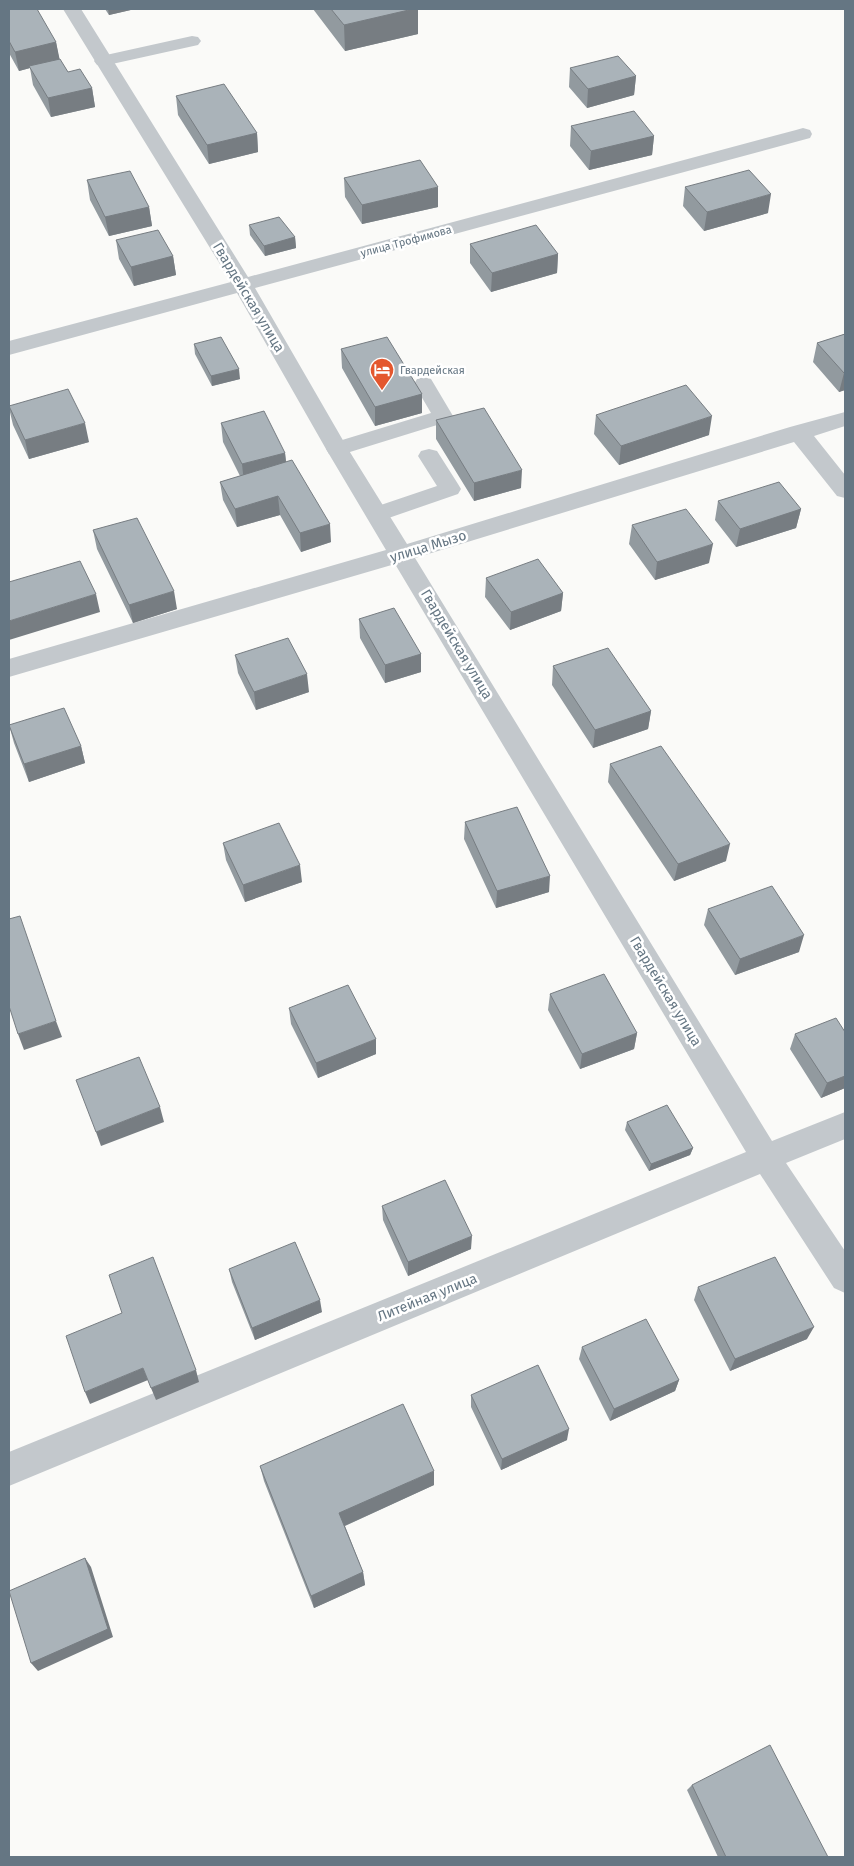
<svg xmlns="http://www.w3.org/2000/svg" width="854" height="1866" viewBox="0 0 854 1866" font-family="'Fira Sans',sans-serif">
  <rect width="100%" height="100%" fill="#fafaf8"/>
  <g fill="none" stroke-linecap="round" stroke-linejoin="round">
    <path fill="#c3c8cc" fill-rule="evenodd" d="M192,36L198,37L201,41L198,45L103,66L97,65L94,61L97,57Z
      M424,377L431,379L434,384L453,416L450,421L337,456L329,454L326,449L329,444L431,413L414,384L417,379Z
      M429,449L437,451L458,484L461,489L458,494L377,522L369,519L366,514L369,509L437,486L418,456L421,451Z"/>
    <path fill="#c3c8cc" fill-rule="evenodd" d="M63,9H81L248,277L796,130L803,128L810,130L812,134L810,138L255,288L348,449L407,544L790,427L845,412V426L814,436L845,475V498L837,496L794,442L415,558L772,1141L845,1112V1139L786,1163L845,1251V1293L834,1288L760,1174L9,1486V1452L746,1152L395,564L9,677V659L386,550L326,449L237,293L9,355V341L231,282Z"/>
  </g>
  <path fill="#929a9f" d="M9,9L56,42L59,59L68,72L92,88L95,107L51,117L33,85L30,68L19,71L9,53Z
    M105,9H135L109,15Z
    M313,9H418V34L345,51Z
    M570,68L636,76L634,95L587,108L569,87Z
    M176,96L257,133L258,152L209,164L178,115Z
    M571,126L654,136L652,155L589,170L570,146Z
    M344,178L438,207L362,224L345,197Z
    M87,180L149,207L152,226L109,236L90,200Z
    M685,187L768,213L704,231L683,206Z
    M249,225L295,237L296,248L265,256L250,235Z
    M116,240L173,256L176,275L134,286L119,259Z
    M470,244L558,254L557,273L491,292L470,263Z
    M845,334V390L839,392L813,362L817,343Z
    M194,344L240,379L212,386L195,354Z
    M341,349L422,394V413L375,426L342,368Z
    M9,408L89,442L29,459L13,425Z
    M596,415L709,435L619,465L594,434Z
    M436,420L521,488L474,501L436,439Z
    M221,423L285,453L286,462L331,542L301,552L280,515L237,527L223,500L220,482L240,476L223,442Z
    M718,501L801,509L796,528L736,547L715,520Z
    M632,525L709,563L655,580L629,544Z
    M93,530L177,609L133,623L97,549Z
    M486,578L563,593L561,611L510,630L485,597Z
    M359,619L421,654V672L385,683L360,638Z
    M235,655L309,692L256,710L238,673Z
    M553,666L651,711L648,729L593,748L552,685Z
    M9,725L81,746L85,763L29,782L14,743Z
    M610,764L726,861L674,881L608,782Z
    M465,822L549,892L496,908L464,839Z
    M223,843L302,882L245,902L226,860Z
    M708,909L799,952L735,975L704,925Z
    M550,994L637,1033L634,1049L580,1069L548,1010Z
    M289,1008L376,1054L318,1078L291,1024Z
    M845,1032V1088L821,1098L790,1049L795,1034Z
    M627,1122L693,1148L690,1155L649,1171L625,1130Z
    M382,1206L471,1249L408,1276L383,1220Z
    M229,1269L322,1312L255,1340L232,1282Z
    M698,1287L807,1339L730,1371L694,1300Z
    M582,1347L679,1380L675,1391L610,1421L579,1359Z
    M471,1395L567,1440L501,1470L471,1407Z
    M260,1466L434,1485L345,1526L363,1572L365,1585L314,1608L264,1481Z
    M692,1785L828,1857H718L687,1790Z"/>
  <path fill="#777d82" d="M108,9H135L109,15Z
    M413,9H418V34L345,51L344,25Z
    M56,42L60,61L29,66L30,68L19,71L15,52Z
    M636,76L634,95L587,108L588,89Z
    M92,88L95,107L51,117L48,98Z
    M257,133L258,152L209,164L207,145Z
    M654,136L652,155L589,170L591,151Z
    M438,187V207L362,224V205Z
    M771,194L768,213L704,231L707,212Z
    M149,207L152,226L109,236L105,217Z
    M295,237L296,248L265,256L264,246Z
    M558,254L557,273L491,292L492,273Z
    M173,256L176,275L134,286L131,267Z
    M239,369L240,379L212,386L211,376Z
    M844,373H845V390L839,392Z
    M422,394V413L375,426V407Z
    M712,416L709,435L619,465L621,446Z
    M85,423L89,442L29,459L25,440Z
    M285,453L287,471L244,483L242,464Z
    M522,470L521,488L474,501V483Z
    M278,496L280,515L237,527L235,509Z
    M801,509L796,528L736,547L740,529Z
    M330,524L331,542L301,552L300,533Z
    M713,544L709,563L655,580L657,562Z
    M174,591L177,609L133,623L129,605Z
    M563,593L561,611L510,630L511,612Z
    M96,594L100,612L9,640V621Z
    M421,654V672L385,683V665Z
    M307,674L309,692L256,710L254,692Z
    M651,711L648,729L593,748L595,730Z
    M81,746L85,763L29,782L24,764Z
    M730,844L726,861L674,881L678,864Z
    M300,865L302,882L245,902L243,885Z
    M550,876L549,892L496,908L497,891Z
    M804,935L799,952L735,975L740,959Z
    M56,1021L62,1037L24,1050L18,1034Z
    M637,1033L634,1049L580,1069L582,1054Z
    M376,1039V1054L318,1078L316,1063Z
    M845,1076V1088L821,1098L827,1083Z
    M160,1107L164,1122L101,1146L96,1132Z
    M693,1148L690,1155L649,1171L651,1164Z
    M472,1236L471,1249L408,1276V1262Z
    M320,1300L322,1312L255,1340L252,1328Z
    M814,1327L807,1339L730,1371L735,1359Z
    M143,1368L148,1380L90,1404L85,1392Z
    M196,1370L199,1382L156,1400L151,1388Z
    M679,1380L675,1391L610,1421L614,1409Z
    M569,1429L567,1440L501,1470L502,1459Z
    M434,1471V1485L342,1527L339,1513Z
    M85,1558L91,1567L113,1637L38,1671L31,1663Z
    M363,1572L365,1585L314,1608L311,1596Z"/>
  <path fill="#aab3b9" stroke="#777d82" d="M9,9H37L56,42L15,52L9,41Z
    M331,9H413L344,25Z
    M618,56L636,76L588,89L570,68Z
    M60,59L68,72L80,69L92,88L48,98L29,66Z
    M224,84L257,133L207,145L176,96Z
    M634,111L654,136L591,151L571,126Z
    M420,160L438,187L362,205L344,178Z
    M749,170L771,194L707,212L685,187Z
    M130,171L149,207L105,217L87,180Z
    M279,217L295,237L264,246L249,225Z
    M536,225L558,254L492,273L470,244Z
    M158,230L173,256L131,267L116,240Z
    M845,334V373H844L817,343Z
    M221,337L239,369L211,376L194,344Z
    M387,337L422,394L375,407L341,349Z
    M686,385L712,416L621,446L596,415Z
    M68,389L85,423L25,440L9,406Z
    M484,408L522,470L474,483L436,420Z
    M264,411L285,453L242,464L221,423Z
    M292,460L330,524L300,533L278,496L235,509L220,482Z
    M779,482L801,509L740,529L718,501Z
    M686,509L713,544L657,562L632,525Z
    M137,518L174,591L129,605L93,530Z
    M538,559L563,593L511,612L486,578Z
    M80,561L96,594L9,621V582Z
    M394,608L421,654L385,665L359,619Z
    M288,638L307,674L254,692L235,655Z
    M608,648L651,711L595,730L553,666Z
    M64,708L81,746L24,764L9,725Z
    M661,746L730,844L678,864L610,764Z
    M517,807L550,876L497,891L465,822Z
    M279,823L300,865L243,885L223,843Z
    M772,886L804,935L740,959L708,909Z
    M20,916L56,1021L18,1034L9,1006V919Z
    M604,974L637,1033L582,1054L550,994Z
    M348,985L376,1039L316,1063L289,1008Z
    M836,1018L845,1032V1076L827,1083L795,1034Z
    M139,1057L160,1107L96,1132L76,1080Z
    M667,1105L693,1148L651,1164L627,1122Z
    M445,1180L472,1236L408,1262L382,1206Z
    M295,1242L320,1300L252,1328L229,1269Z
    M153,1257L196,1370L151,1388L143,1368L85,1392L66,1336L122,1313L109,1275Z
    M775,1257L814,1327L735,1359L698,1287Z
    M646,1319L679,1380L614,1409L582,1347Z
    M538,1365L569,1429L502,1459L471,1395Z
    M403,1404L434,1471L339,1513L363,1572L311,1596L260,1466Z
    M85,1558L108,1629L31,1663L9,1591Z
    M770,1745L828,1857H726L692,1785Z"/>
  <defs>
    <symbol id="hotel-pin" viewBox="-11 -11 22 30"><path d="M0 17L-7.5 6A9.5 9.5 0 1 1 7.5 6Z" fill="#e4572e" stroke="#fff"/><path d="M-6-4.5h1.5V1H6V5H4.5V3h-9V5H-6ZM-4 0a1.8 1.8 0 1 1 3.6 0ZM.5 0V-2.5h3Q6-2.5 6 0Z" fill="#fff"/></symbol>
  </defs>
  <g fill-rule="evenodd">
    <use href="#hotel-pin" x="368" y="356" width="28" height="38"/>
  </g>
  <g text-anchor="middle" stroke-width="5" stroke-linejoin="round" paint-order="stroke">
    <g font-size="11" fill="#657683" stroke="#fff">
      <text transform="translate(406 241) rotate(-15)" y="4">улица Трофимова</text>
    </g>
    <g font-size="11" fill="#657683" stroke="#fff" text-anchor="start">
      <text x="400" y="374">Гвардейская</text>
    </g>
    <g font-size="14" fill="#657683" stroke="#fff">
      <text transform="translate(249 297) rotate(59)" y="5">Гвардейская улица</text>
      <text transform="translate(428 546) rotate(-17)" y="5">улица Мызо</text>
      <text transform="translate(457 644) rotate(59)" y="5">Гвардейская улица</text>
      <text transform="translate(666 991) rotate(59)" y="5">Гвардейская улица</text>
      <text transform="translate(427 1297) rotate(-22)" y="5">Литейная улица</text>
    </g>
  </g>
  <rect width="854" height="1866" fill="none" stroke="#657683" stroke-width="20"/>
</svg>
